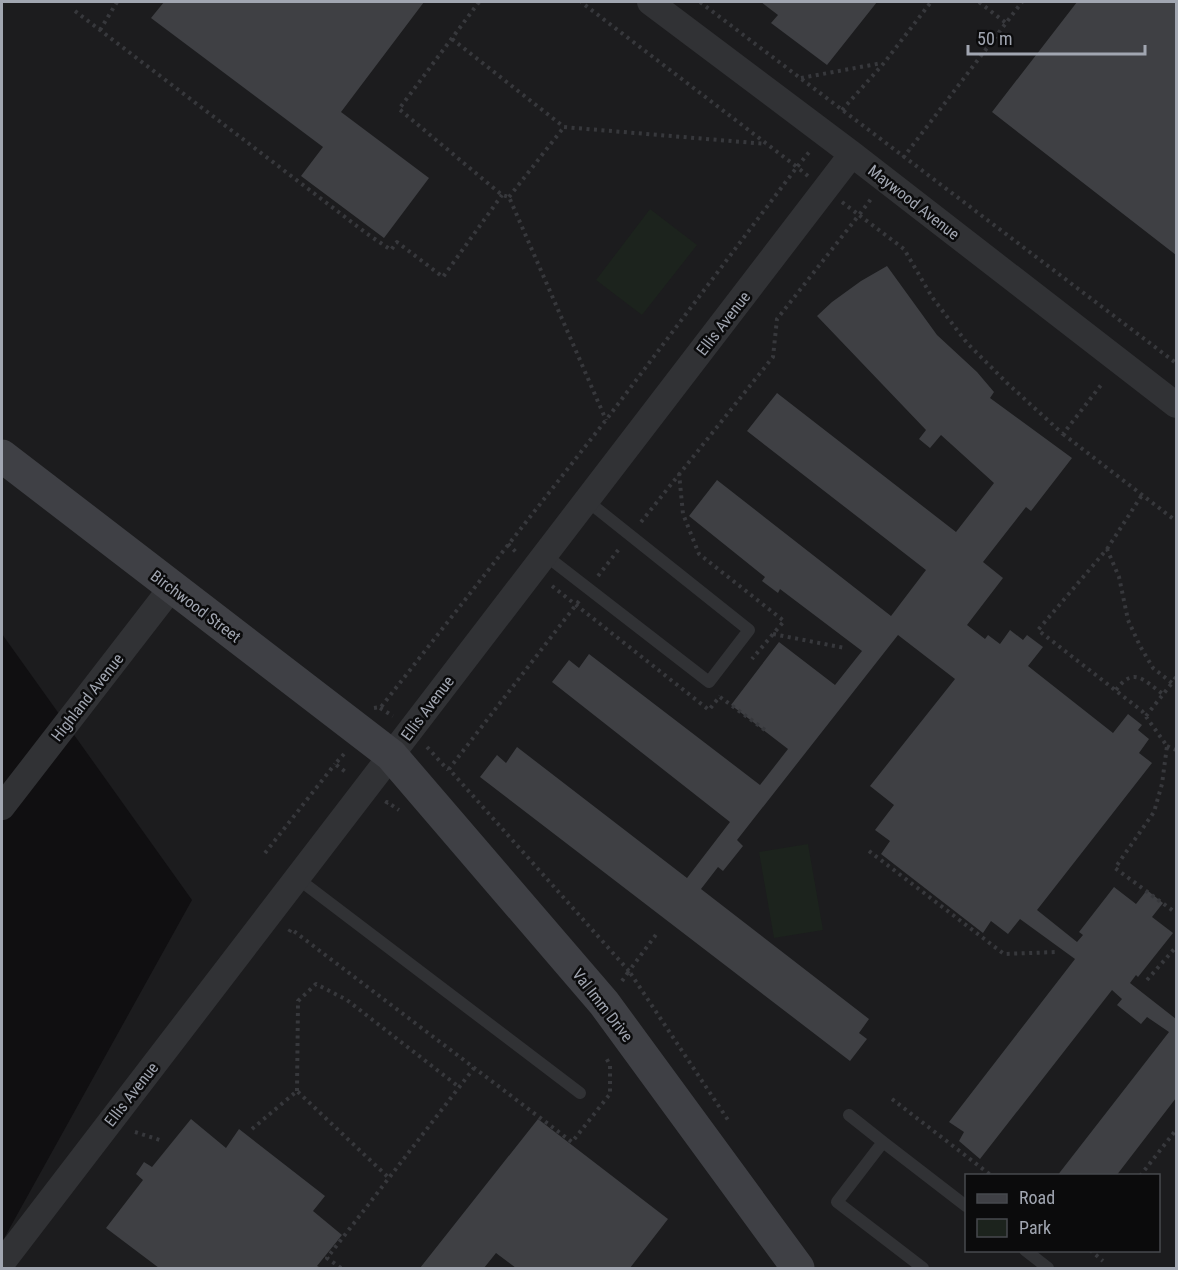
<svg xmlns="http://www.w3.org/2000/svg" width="1178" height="1270" viewBox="0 0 1178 1270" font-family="'Roboto Condensed',sans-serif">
  <rect width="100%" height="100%" fill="#100f11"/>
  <path fill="#1c1c1e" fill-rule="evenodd" d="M2,2H1176V1268H2V1242L192,900L2,634ZM966,1176H1158V1250H966Z"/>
  <path fill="#1c231d" d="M650,209L697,245L642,315L596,280Z
    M808,844L823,930L774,938L759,852Z"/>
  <path fill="#3f4044" d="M164,2H424L341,112L429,178L384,238L301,176L323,147L151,18Z
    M761,2H877L827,65L771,23L778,15Z
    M1077,2H1174L1176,4V255L992,112Z
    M887,266L937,335L977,372L994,392L990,398L1072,458L1031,511L1026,507L983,562L1003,578L967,625L985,639L988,635L1000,644L1010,630L1023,640L1027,635L1043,647L1028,666L1113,733L1128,714L1142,725L1138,730L1149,739L1139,753L1152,763L1037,910L1077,942L1083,935L1079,932L1114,887L1136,904L1147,890L1163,903L1152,917L1173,933L1138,977L1136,975L1130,983L1176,1019V1098L1116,1176H1057L1169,1032L1147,1017L1141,1024L1117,1005L1122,999L1112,990L980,1159L959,1141L964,1132L949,1122L1075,959L1020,919L1008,934L991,921L983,933L881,854L890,841L875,830L894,805L870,786L955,679L898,635L737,840L743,846L723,871L718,867L701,889L869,1019L859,1033L867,1039L850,1061L480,777L497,755L506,763L517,747L687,878L730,822L552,682L569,660L579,668L589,654L760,785L788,749L731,705L779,642L835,685L862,651L780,589L778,593L762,581L765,577L689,516L717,480L891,616L926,570L747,431L777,393L956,532L994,483L941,435L930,448L919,439L926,430L817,316L832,302L861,281Z
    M191,1119L226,1148L239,1129L325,1196L313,1211L342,1235L317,1266L321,1268H159L106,1228L143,1180L136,1174L144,1162L152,1167Z
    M538,1119L668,1219L630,1268H516L496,1253L484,1268H420Z"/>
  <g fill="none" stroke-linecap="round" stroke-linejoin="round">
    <path stroke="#37383c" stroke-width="4" stroke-dasharray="3 4.5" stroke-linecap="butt" d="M479,2L399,109L502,195L509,197L606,420
      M700,2L1176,363
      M979,2L1006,23
      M75,11L366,233L391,250L397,242L443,277L502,195
      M100,30L117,2
      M452,39L564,127L766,144
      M801,78L882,63
      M842,110L884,63L931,2
      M903,158L1022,2
      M808,176L797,167L810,151
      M509,197L564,127
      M842,202L859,215L871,199
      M1063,434L1176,521
      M679,473L683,514L699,554L784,621L752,659
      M641,522L773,357L777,319L859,215L904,249L932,297L967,343L1007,383L1063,434L1101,385
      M508,544L518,554
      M1107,549L1142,495
      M598,576L619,549
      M552,586L709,710L720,696
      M579,601L449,769L629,971L658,932
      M773,634L845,648
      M1176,677L1172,683L1153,668L1140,646L1128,620L1119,577L1107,549L1038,630L1142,711L1167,746L1162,784L1154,812L1115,868L1176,913
      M1116,690C1134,666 1143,680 1163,694
      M720,697L765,730
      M374,708L381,707L606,420L797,167L581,2
      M380,708L393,716
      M1146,716L1172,683
      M1167,746L1176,750
      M427,747L448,770
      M344,754L335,764L347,773
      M386,804L387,802L399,810
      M869,851L1004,954L1057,952
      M265,853L335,764
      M289,932L291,929L572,1142L610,1094V1065L605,1056
      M1147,980L1176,947
      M622,981L629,971L730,1123
      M297,1091L298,1001L316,984L347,1000L459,1087
      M892,1099L992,1176
      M252,1129L297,1091L389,1178
      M135,1132L163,1141
      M1140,1176L1176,1130
      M1090,1250L1103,1261
      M341,1268L327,1258L474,1068"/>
    <path stroke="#313235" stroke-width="12" d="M545,555L709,682L749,630L586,500
      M297,878L580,1093
      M849,1115L883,1142
      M1025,1250L1048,1268
      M923,1268L837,1202L883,1142L966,1206"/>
    <path stroke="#313235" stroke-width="26" d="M650,2L852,154L1176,405
      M2,807L172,587
      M2,1263L852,154"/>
    <path stroke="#3f4045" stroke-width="33" d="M2,456L391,755L604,1003L798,1268"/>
  </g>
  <g text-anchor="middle" stroke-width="5" stroke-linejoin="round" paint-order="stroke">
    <g font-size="16" fill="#a1a6b1" stroke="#0b0b0c">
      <text transform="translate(914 202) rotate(38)" y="6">Maywood Avenue</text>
      <text transform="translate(723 323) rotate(-52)" y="6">Ellis Avenue</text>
      <text transform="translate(196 606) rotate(37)" y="6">Birchwood Street</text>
      <text transform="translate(87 697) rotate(-52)" y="6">Highland Avenue</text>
      <text transform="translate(427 708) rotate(-53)" y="6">Ellis Avenue</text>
      <text transform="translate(603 1005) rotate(52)" y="6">Val Imm Drive</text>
      <text transform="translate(131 1094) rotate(-52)" y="6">Ellis Avenue</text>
    </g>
  </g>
  <rect width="1178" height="1270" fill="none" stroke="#a1a6b1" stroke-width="6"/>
  <rect x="965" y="1174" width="195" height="78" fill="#0b0b0c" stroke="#47494e" stroke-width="1.5"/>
  <rect x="977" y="1194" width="30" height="9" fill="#3f4045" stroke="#47494e" stroke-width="1.5"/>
  <text x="1019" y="1204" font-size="18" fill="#a1a6b1">Road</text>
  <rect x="977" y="1219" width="30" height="18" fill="#1c231d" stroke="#47494e" stroke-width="1.5"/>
  <text x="1019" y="1234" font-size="18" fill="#a1a6b1">Park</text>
  <path d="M968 45v9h177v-9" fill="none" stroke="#a1a6b1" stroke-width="3"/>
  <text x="977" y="45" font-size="18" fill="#a1a6b1" stroke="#0b0b0c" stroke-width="4.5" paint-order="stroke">50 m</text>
</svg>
